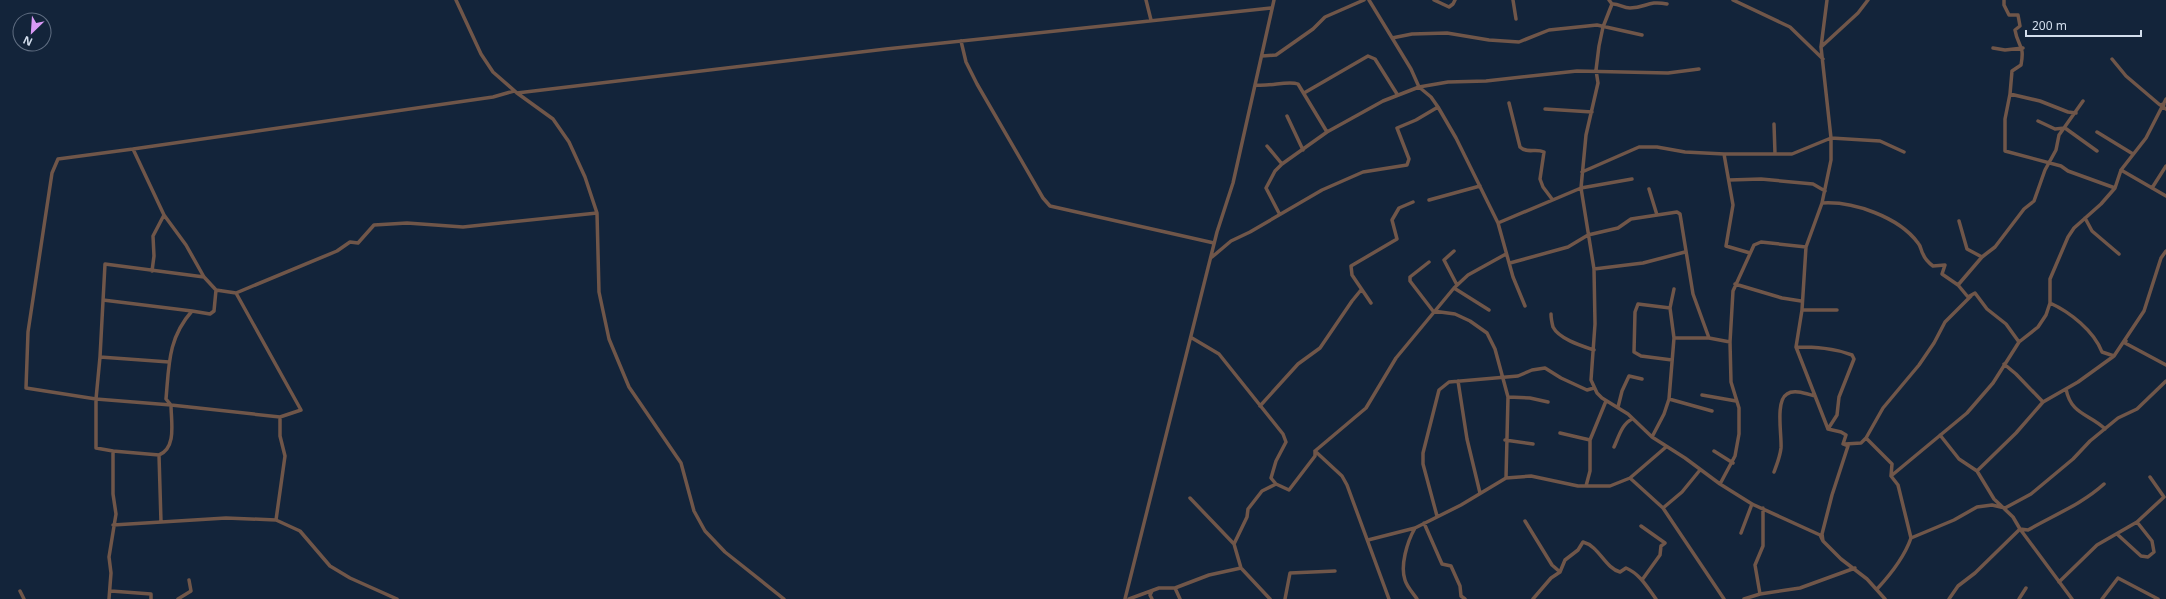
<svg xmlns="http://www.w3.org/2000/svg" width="2166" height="599" viewBox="0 0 2166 599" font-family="'Noto Sans',sans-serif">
  <rect width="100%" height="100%" fill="#13243a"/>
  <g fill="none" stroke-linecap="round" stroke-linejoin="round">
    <path stroke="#705649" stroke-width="3.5" d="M456,0L481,54L493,72L517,93L553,119L569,142L585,177L597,213L599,292L609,339L629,387L681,463L694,511L705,531L725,552L784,599
      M1146,0L1151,20
      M1369,0L1411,69L1419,87L1431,97L1438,107L1456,138L1498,223L1513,277L1525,306
      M1434,0L1449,7L1453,4L1455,0
      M1513,0L1516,19
      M1609,0L1612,4L1603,27L1599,46L1596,70L1598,83L1586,135L1581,188L1594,269L1595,324L1591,380L1597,393L1602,398L1628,414L1652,437L1685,458L1720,484L1752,504L1820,535L1823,541
      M1733,0L1790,27L1823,59
      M1827,0L1821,47L1831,138V160L1822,203L1806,247L1802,310L1796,347L1828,429L1841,432L1846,435L1843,444L1848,446L1832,495L1822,534L1823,541L1841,559L1867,579L1885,599
      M2004,0V5L2009,15H2018L2020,26L2015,30C2018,48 2025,44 2021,65L2012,71L2010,94L2005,119V151L2061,166L2068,171L2115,188
      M1612,4C1618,3 1623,8 1630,8C1646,8 1648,0 1667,4
      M1392,38L1412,34L1447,33L1489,40L1519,42L1549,30L1597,25L1642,35
      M961,41L966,62L977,84L1043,198L1050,206L1214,243
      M1821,47L1858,13L1868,0
      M1993,48L2005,50L2023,48
      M1262,56L1276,55L1313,29L1325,17L1364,0
      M2112,59L2126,76L2160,105L2164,104L2163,107L2166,109
      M1255,85L1274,0
      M517,93L886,49L1271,8
      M1304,93L1368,56L1375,59L1397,94
      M2010,94L2040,101L2068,112L2076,113
      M1509,103L1520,147C1527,154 1536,148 1544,152L1540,179L1543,187L1552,199
      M1545,109L1592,112
      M1287,116L1303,150
      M2038,121L2055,129L2065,128L2097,151
      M1774,124L1775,154
      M2097,132L2133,154
      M1267,146L1282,164
      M1724,154L1733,205L1726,246L1750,253
      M2121,170L2166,196
      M1582,172L1639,147H1657L1685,152L1724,154H1792L1831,138L1880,141L1904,152
      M1729,180L1761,179L1813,184L1825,191
      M2152,188L2166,166
      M1649,189L1657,215
      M1429,200L1480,186
      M1822,203C1853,201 1899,217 1918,243C1921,246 1921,251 1923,254C1925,259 1929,263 1933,266L1945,265L1942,274L1958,285L1968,297L1975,293L1987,309L2006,324L2019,342
      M1279,213L1266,188L1275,171L1282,164L1327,132L1383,101L1419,87L1448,82L1486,81L1577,71L1668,73L1699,69
      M2085,218L2092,231L2119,254
      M1959,221L1967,249L1982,257
      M1498,223L1581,188L1632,179
      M1454,251L1444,260L1457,285
      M1212,257L1231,241L1250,232L1322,190L1363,172L1407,165L1409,159L1397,128L1416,120L1438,107
      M1429,262L1410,277V281L1433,311L1455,314L1470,321L1487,333L1495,349L1508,397L1506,478
      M1510,263L1568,247L1588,235L1618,228L1631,219L1677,212L1680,214L1693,294L1709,338
      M1594,269L1643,263L1685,252
      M152,271L154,256L153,236L164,215
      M1735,284L1782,298L1801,301
      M1958,285L1982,257L1995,247L2024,209L2034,201L2045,170L2056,150L2059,135L2083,101
      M1454,288L1489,310
      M236,293L337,251L350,242L358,243L374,225L407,223L463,227L597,213
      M103,300L192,311C168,338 169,365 166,399L171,405L280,417L301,410L236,293L216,290L204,277L186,245L164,215L133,149L493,97L514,91
      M1371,303L1352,275L1351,266L1397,239L1392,220L1399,208L1413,202
      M2050,303C2070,312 2094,331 2102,352L2114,356
      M1670,308L1674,289
      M1802,310H1837
      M192,311L210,314L214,311L216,290
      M1551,314C1551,318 1552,323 1553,327C1559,339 1582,346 1594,350
      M1192,338L1219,354L1283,434L1286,442L1276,461L1271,478L1276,484L1289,490L1315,456V451L1366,408L1396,358L1454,288L1468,275L1506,254
      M2126,341L2125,343L2166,365
      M1730,342L1733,291L1754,245L1761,242L1806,247
      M1796,347C1816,347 1833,348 1852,355L1854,359L1839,397L1837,415L1828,429
      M100,357L105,264L204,277
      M1672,360L1641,356L1634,352L1635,312L1638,304L1670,308L1674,338
      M2004,364L2016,374L2043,402
      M1458,381L1467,439L1480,493
      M2066,389C2071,415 2090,414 2105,429
      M1702,395L1736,401
      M1508,397L1530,398L1548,402
      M1669,399L1712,411
      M1260,406L1298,364L1320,348L1352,301L1361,290
      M1618,407L1622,391L1629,376L1642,379
      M1560,433L1590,440
      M1940,435L1959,459L1977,471L1994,499L2013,517L2020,529L2072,599
      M1652,437L1664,414L1669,399L1674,338H1709L1730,342L1731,382L1739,408V434L1735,456L1720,484
      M1866,438L1883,408L1919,365L1934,343L1945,322L1971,296
      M1505,440L1533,444
      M1845,444L1861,443L1866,438L1892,464L1891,476L1898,485L1911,538
      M1614,447C1619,436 1622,424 1632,419
      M113,451L159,455C177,448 171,421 171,405L96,399L26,388L28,332L52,173L58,159L133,149
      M1315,451L1342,476L1347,485L1389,599
      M1714,451L1733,463
      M159,455L161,522
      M1977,471L2016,433L2043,402L2078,382L2114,356L2144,311L2161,258L2166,251
      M1774,472C1777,464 1780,457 1781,448C1782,436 1775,401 1787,394C1794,389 1807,394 1815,396
      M1891,476L1967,413L1993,383L2019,342L2038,327L2046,315L2050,303V279L2068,237L2074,228L2101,204L2115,188L2121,170L2146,138L2166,99
      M1630,478L1663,508L1724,599
      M1586,486L1590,471V440L1606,401
      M1190,498L1234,544L1241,568L1270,599
      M1663,508L1682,492L1700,470
      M1437,516L1423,464V453L1439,390L1449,382L1518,376L1532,370L1545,368L1561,378L1587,390L1594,388
      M276,520L300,531L330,566L350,578L397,599
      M1525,521L1552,565L1560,572
      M1424,523L1442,564L1451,566L1460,586L1461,596L1465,599
      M113,525L226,518L276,520L285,456L280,436V417
      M1641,526L1665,543L1661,546L1660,555L1642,580
      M1415,528C1407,542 1400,566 1405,580C1407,587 1413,593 1417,599
      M1741,533L1752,504
      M2117,534L2141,556L2148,557L2154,552L2152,541L2137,522
      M1368,540L1415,528L1461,505L1506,478L1531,476L1578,486H1610L1630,478L1666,447
      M1234,544L1247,517L1248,509L1262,491L1276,484
      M2059,582L2097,545L2137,522L2164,497L2150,477
      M1175,588L1180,599
      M1877,589C1891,574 1904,558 1911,538L1954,520L1977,507L1992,505L2005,508L2031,494L2073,459L2090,441L2118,418L2137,409L2166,381
      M20,591L24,599
      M111,591L151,594V599
      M1760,594L1755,565L1763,546V508
      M109,599L111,573L109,557L116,514L113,494V451L96,448V399L100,357L169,362
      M178,599L191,591L189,580
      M1125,599L1217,232L1233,183L1255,85C1270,87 1288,80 1298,84L1327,132
      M1129,599L1159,588H1175L1209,575L1241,568
      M1152,599L1150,595L1152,591
      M1285,599L1290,573L1335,571
      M1533,599L1551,578L1560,572L1565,560L1578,550L1583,542C1599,546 1605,568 1620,572L1626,568C1640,574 1647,587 1656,599
      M1744,599L1760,594L1800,588L1855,568
      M1949,599L1958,586L1975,573L2020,529L2028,530C2054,515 2082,504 2104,484
      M2019,599L2026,588
      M2102,599L2118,578L2158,599"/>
  </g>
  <g transform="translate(32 32) rotate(205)"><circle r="19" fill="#13243a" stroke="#606e82"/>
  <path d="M0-3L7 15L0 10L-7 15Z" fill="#da9af6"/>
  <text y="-6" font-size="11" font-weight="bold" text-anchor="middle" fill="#d3deed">N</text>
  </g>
  <path d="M2026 30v6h115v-6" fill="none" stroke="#d3deed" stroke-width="2"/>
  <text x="2032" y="30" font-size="12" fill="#d3deed" stroke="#13243a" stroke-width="3" paint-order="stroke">200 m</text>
</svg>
